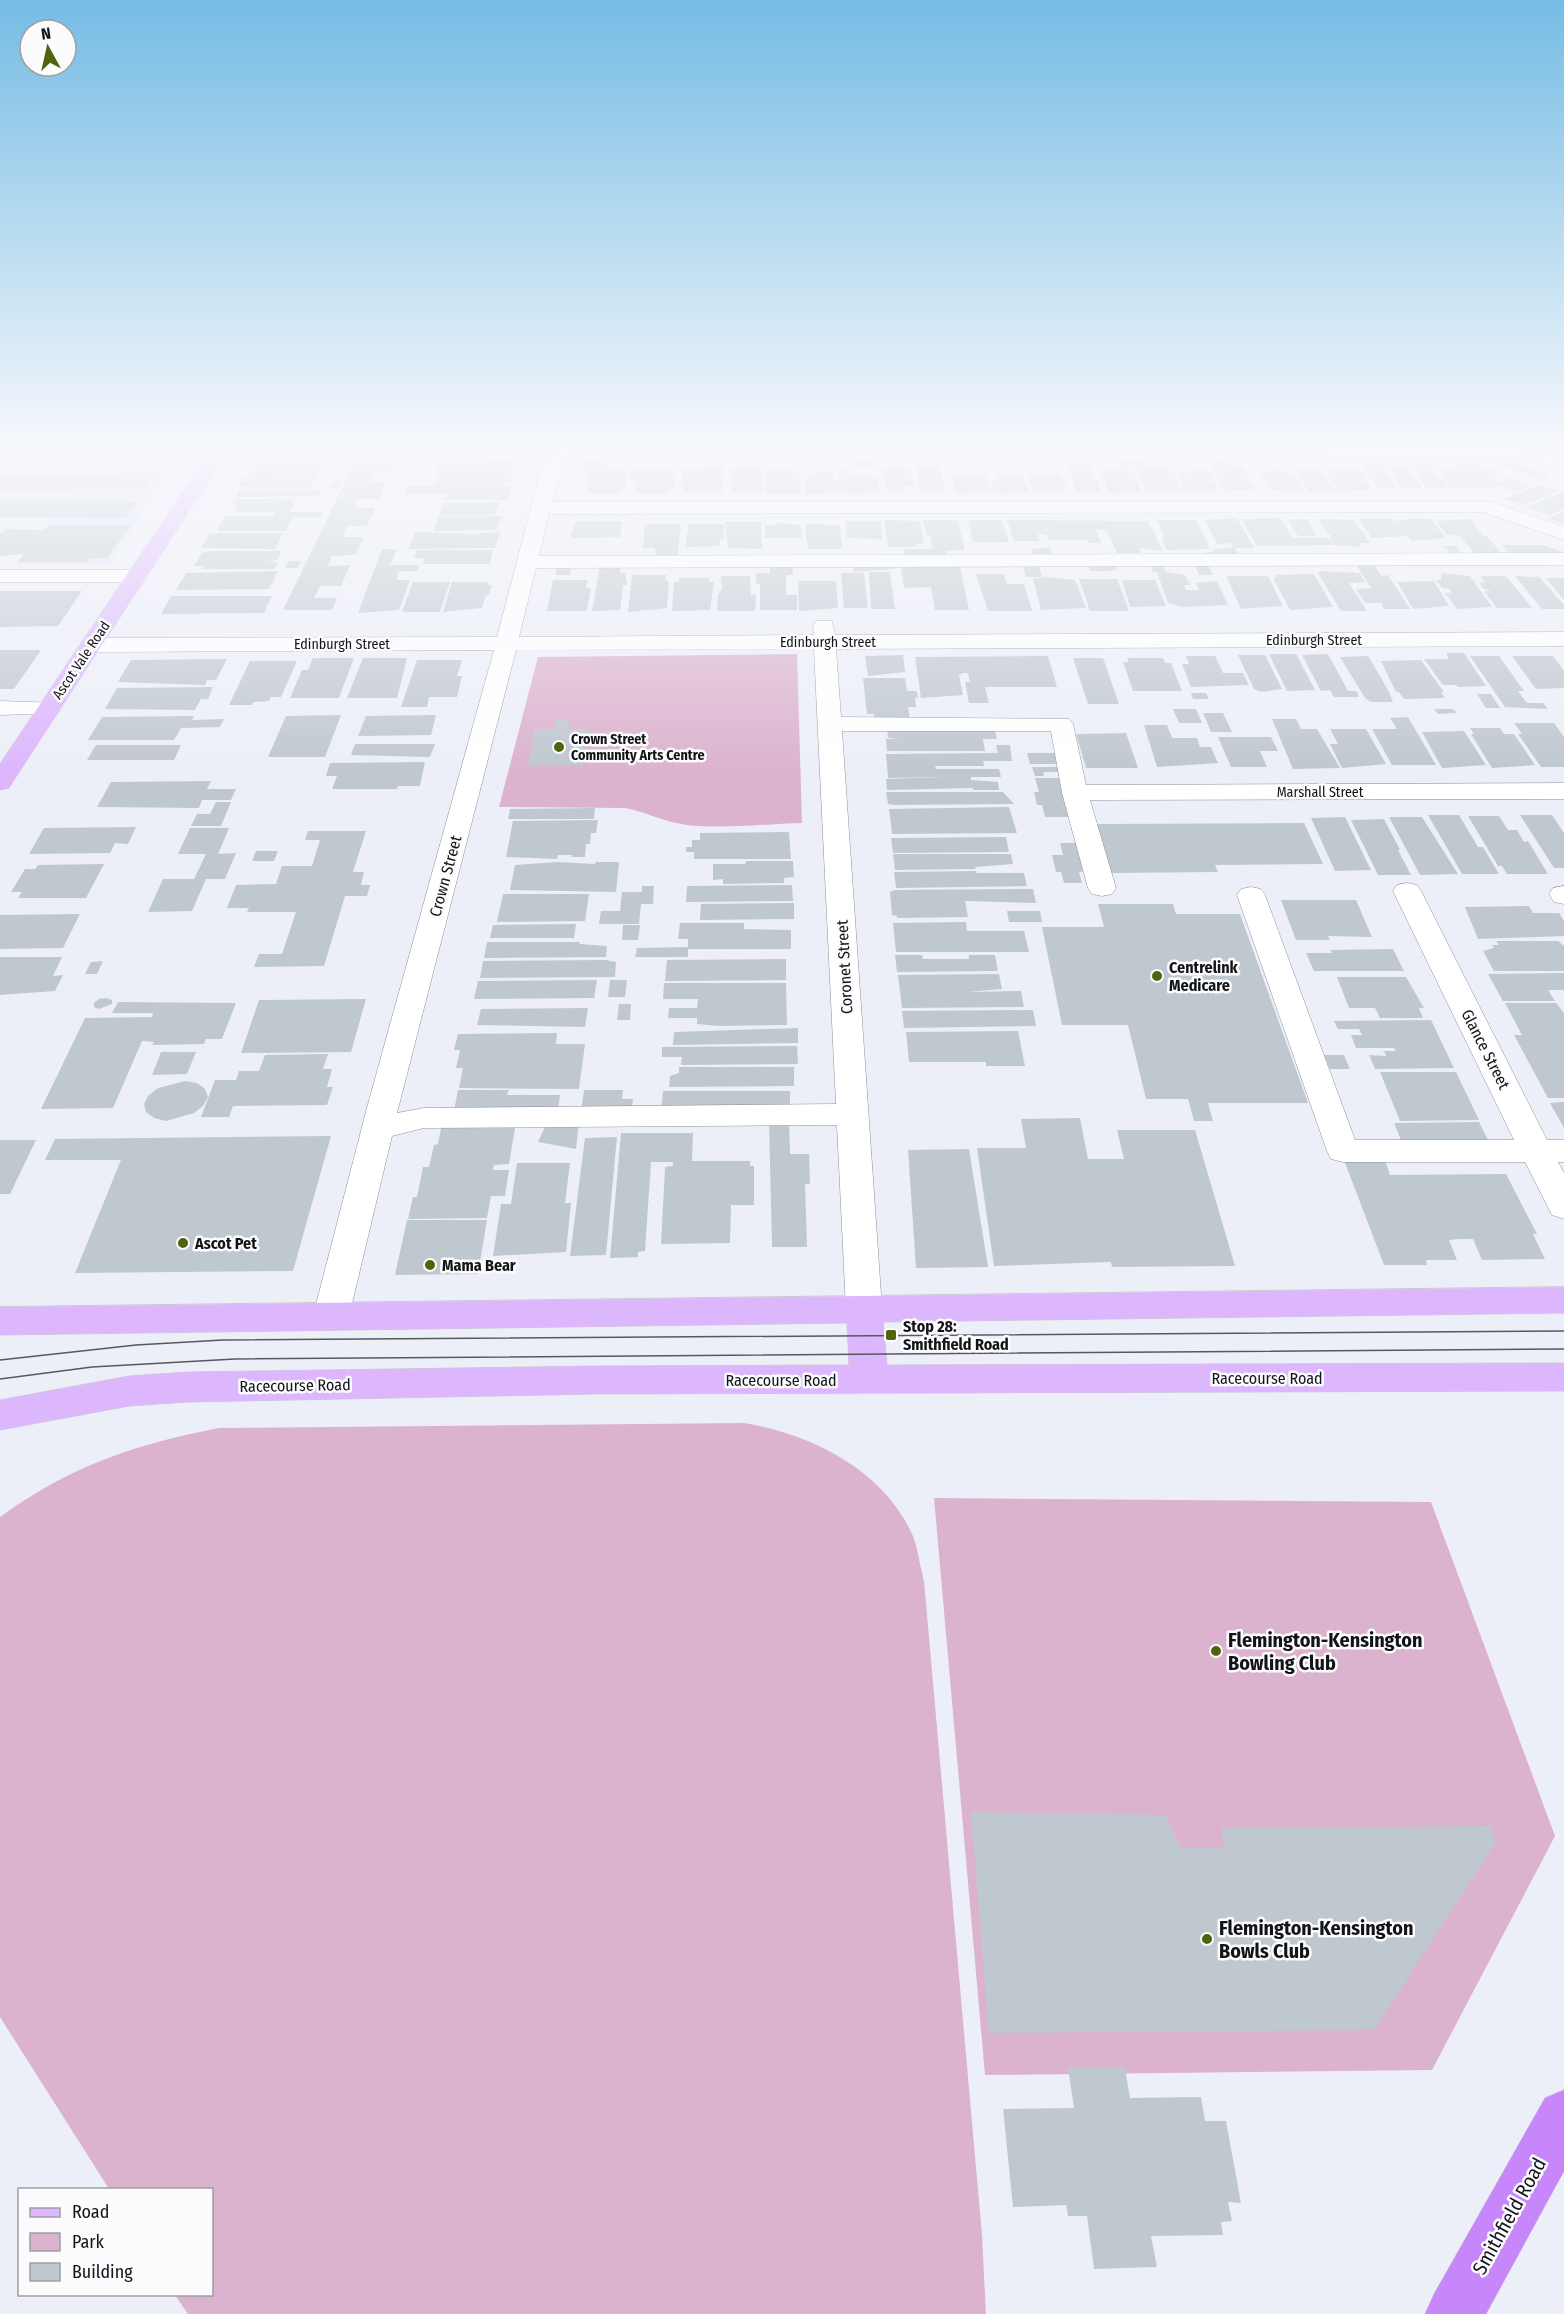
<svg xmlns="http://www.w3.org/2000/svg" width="1564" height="2314" viewBox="0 0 1564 2314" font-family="'Fira Sans Condensed',sans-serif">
  <rect width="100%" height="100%" fill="#edeff8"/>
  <path fill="#e1e4f4" d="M0,447H184L109,564H16L54,519L0,518Z"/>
  <path fill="#dcb3ce" d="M797,654L802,823C765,824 724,829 687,825C664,822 646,812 625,808L499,807L538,657Z
    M744,1423C811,1434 884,1470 913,1536C918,1550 920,1566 924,1581L982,2235L986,2314H188L175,2295L212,2294V2190L109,2189L0,2017V1517C72,1465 133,1445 219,1428Z
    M934,1498L1431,1502L1555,1836L1432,2070L985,2075Z"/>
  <path fill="#c0c8cf" d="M624,447H662L660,456H626Z
    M678,447H731V451L700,452V449H677Z
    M738,447H783V453L738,454Z
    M793,447H819L820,454L794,455Z
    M827,447H889L896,448L898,455L828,456Z
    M1029,447H1062L1065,453H1032Z
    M1083,447H1127L1129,452L1089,454Z
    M1135,447H1160L1162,451H1137Z
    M1167,447H1192L1196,453H1170Z
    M1227,447L1260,448L1266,458H1235Z
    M1208,459H1227L1231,466H1243L1256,489L1224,491Z
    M607,460L606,469H628L625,488H622L621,493H587L589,470H579L581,461Z
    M854,460H875L876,469L855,466Z
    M1118,460H1144L1147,466L1121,468Z
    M1507,460L1551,474L1540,479L1496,465Z
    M514,461L507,469H512L510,476H514L512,481H505L504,485L449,487H511L507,500H445L447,494H405L408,486H432L441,470H435L438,462Z
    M321,463L317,471H252L256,464Z
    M395,463L391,473H372L368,482H386L379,499H358L354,508H375L367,526H347L342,537H364L355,555L332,556L328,566L350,565L341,586H320L314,598H337L332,610H283L354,464Z
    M1408,463H1428L1449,489H1428Z
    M1361,464H1379L1398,489H1378Z
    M1455,464H1476L1480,469H1495L1501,475H1492L1498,482L1509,478L1531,486L1516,492L1496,485H1494L1496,488L1450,487L1441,476H1445L1440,469H1459Z
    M1067,465H1090L1101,491H1076Z
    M1405,465L1423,489H1403L1386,466Z
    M703,466H723L722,492H685V487H681L682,469H703Z
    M940,466L946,492H920L916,467Z
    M730,467H762V491L732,493Z
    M881,467H910L914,486H905L906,491H888Z
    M1136,467H1171L1183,491H1147Z
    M852,468L853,475H868L869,478H877L879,492L855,493L830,490L831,493H806L805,477H814V472H833L834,480H841L837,469Z
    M1324,468H1358L1371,490L1339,491Z
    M675,469L674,488L670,489V493H637L635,481H630L631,470Z
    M769,469H795V472H799L800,493H766L765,480Z
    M1308,469H1321L1336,491L1309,492L1302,481H1310L1301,479L1296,471Z
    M1100,470H1133L1142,491L1109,493Z
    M1189,470H1208L1219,491H1185L1177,473H1190Z
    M1271,470L1292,471L1304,492L1270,490L1260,472H1273Z
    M251,472H317L314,479H267L314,480L311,487H236Z
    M156,473L145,489L0,490V474Z
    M997,473H1022L1028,492L994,493L991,480H998Z
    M1028,473H1060L1068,490L1034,493Z
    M951,474H986L991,492L955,493Z
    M334,479H342L338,489H328Z
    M1540,485L1560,491L1524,505L1504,499Z
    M240,489H322L318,496L236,497Z
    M1564,491V509L1550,515L1527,507Z
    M237,499H296L289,512H323L320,517H293L286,531H217L225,516H273L275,512H234L238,505H233Z
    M0,500H110L138,502L126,518L0,517Z
    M500,502L494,515H439L443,503Z
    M1564,512V524L1549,518Z
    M439,516H502L496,530L434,531Z
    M1237,518L1254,548H1233L1231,543L1217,544L1205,520Z
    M1280,518L1293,538H1328L1333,545L1257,546L1241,519Z
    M1307,519L1317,536H1298L1288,520Z
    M1318,519L1354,520L1370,543H1359L1362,547L1334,545L1329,537H1335L1328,534Z
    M1359,519H1394L1407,536L1372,538Z
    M1408,519H1431L1446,538L1411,541L1396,521Z
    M1470,519L1483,536H1487L1505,557L1475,554L1460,536L1446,534L1436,521Z
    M884,520L920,521L924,544H916L917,547H888Z
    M923,520H958L965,550L946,551L948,559H906L904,549H933L930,535H926Z
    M968,520H1002L1009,542H973Z
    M1007,520L1148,521L1163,551L1139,548L1141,553H1117L1106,529L1096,530L1101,543H1088L1087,540H1048L1046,534H1038L1040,541H1014Z
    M1157,520H1196L1210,549L1167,550L1161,537H1165Z
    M576,521H622L620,537L570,538Z
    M846,521H881L882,539L847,538Z
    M725,522H761L762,549L728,548Z
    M776,523L801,525L802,538H765V525H776Z
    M645,524H681L677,560H656L655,548H643Z
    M689,524H724V539H720V546L685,547Z
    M809,524L840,525L842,549H808L805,525Z
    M49,525H131L107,558H90L87,562H18L24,554L0,556V534L5,529L44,530Z
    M415,532L471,534L500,532L495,548L409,549Z
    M210,533H283L275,549L201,548Z
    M1502,545H1542L1564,552V555L1511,556Z
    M1443,546H1455L1465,557L1456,558Z
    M1050,548L1054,557H1033L1031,549Z
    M1235,548L1241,558H1210L1206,552H1214L1212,549Z
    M382,549H397L390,565H419L418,571H399L396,580H410L399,610L358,613Z
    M417,550H493L490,564H423L425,558H414Z
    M212,551H282L277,560L264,562H278L274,569H202L204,566H194L202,553Z
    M289,561H301L298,568H285Z
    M1022,563H1038L1042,577H1026Z
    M1115,563L1117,570L1106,571H1090L1089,567H1073L1072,564Z
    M1355,563H1376L1379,566H1375L1381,576L1388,575L1410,609H1384L1381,603H1365L1356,589L1371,588Z
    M571,564L570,575H555L557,565Z
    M770,564H792L793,575H786V595H797V610H760V584H756V573H770Z
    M894,564L895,569L853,572V565Z
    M1194,564H1208L1213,575H1199Z
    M600,566H621L620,573H625L627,585H623L620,610L592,611Z
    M960,566L969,610H935L931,587L904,588L901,567Z
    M1151,566H1163L1166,572L1185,575L1190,585H1184L1186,590H1199L1196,583L1217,581L1228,605L1183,607L1168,603L1157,572H1153Z
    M278,571L269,589L176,590L186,573Z
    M1320,571L1360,573L1365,582L1349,583L1367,611H1341L1318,573Z
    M869,572H890L895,609H871Z
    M841,573H864L868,608H844Z
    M1441,573L1470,576L1492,607L1457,609L1445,593H1452L1448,588H1442L1436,580H1441Z
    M976,574H1004L1007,584H1024L1032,611H988Z
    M1314,574L1333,607L1290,610L1273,578L1276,577L1275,575Z
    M632,575H666V581H669L667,608L628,612Z
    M721,576H750L751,595H756L755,611H717L718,595L722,589Z
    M1226,576H1268L1283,606L1241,609Z
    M1480,576H1506L1532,608H1497L1484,591H1492L1484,589L1479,583L1485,582Z
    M1515,576L1539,577L1564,605V609H1542Z
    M1045,577L1075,580L1086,608L1041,610L1033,579Z
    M679,578H709V582H714L710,610L672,611L674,582H679Z
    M1546,578H1564V600Z
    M1079,579H1117L1129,611H1090Z
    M553,580H588L586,588H591L587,611H547Z
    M1122,580H1155L1166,606L1130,607Z
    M798,581H836L838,608L799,611Z
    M1434,581L1449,606L1413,609L1397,582Z
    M413,582H450L440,612H402Z
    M452,582H489L488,585H492L489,595H486L482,608L443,612Z
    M0,591H82L58,626L0,627Z
    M171,596H272L264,613L161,614Z
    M0,650H41L14,689H0Z
    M1446,653H1464L1486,686L1458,687L1456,685H1443L1424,659H1449Z
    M1269,654H1296L1315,690L1287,691Z
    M1328,654L1348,691H1356L1359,697H1334L1330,690L1321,691L1302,655Z
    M903,655L905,672L868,676L865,656Z
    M1238,655H1265L1282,689L1261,692L1254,689Z
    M1048,656L1057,687H985L989,703H969L965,682H970L968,673H963L959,675L963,695L921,698L915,657Z
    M1186,656H1215L1223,673H1243L1249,685L1191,687L1182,664H1189Z
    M1368,656L1388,690L1393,702H1371L1365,698L1340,657Z
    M1470,656H1499L1524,691H1518L1527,703H1543L1548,709L1505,707Z
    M1512,656H1553L1564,671V688L1536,689Z
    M313,658H354L339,698H290L302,670H308Z
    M363,658H407L397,698H347Z
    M1073,658H1103L1119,704H1088Z
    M1127,658H1163L1165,663H1171L1182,691H1133L1123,662H1129Z
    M227,659L216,680H207L205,685L118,682L131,660Z
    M417,660H462L457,676H462L457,697H429L427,707H401Z
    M1421,660L1444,692H1441L1445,698L1404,699L1399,692H1396L1381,661Z
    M250,661H297L281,697H271L269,701L253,702L252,705H229Z
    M863,678H905L907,691H917L918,698H915L916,707H908L910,720L874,721V714H867Z
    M213,687L208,699H201L195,710L105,709L117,688Z
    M1191,693H1206L1209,699H1193Z
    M1477,694H1491L1500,708H1486Z
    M1173,709H1196L1202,723H1179Z
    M1434,709H1453L1457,713L1438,714Z
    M1203,713H1223L1232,732H1211Z
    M341,715L325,757H268L286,716Z
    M436,715L431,735L358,736L366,716Z
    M194,716L192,720L224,719L220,727L181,728L174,740H88L102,717Z
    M1408,717L1436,765H1392L1372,729H1397L1390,718Z
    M556,719H570L568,729H589L583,765H528L535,729H555Z
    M1272,719H1296L1301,729H1317L1340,768L1293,769Z
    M1514,723H1554L1564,737V767H1541L1518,734H1522Z
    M1144,725H1167L1172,738H1197L1200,747H1211L1218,763L1157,767Z
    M994,727L997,739H983L985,751H887L886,739H899L888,738L887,728Z
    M1470,728H1500L1504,734H1514L1535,765L1492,768L1471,734H1474Z
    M1330,729H1366L1386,764L1342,768L1330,744H1338Z
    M1464,731L1486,765L1442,768L1422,732Z
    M1126,733L1138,768H1086L1076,734Z
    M1218,737H1271L1278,751H1260L1267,767H1231Z
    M355,744H435L430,757L351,755Z
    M96,745H181L174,760H87Z
    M996,745H1010L1012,761H983L984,766H935L936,769H999L1001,777H971V780L998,782L999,790H973V788L887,790L886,779L945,777L888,778L886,754L998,753Z
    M1027,753H1057L1060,764H1030Z
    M425,762L420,786H398L397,789H332L337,776H326L330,763Z
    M1032,767H1059L1060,772H1043L1044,776H1035Z
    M1035,778H1065L1075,817H1045L1042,805H1037L1034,792H1039Z
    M211,781L207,789H236L231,800H202L199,808L97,807L111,782Z
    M886,792H1003L1014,804L894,805L888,804Z
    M216,802H231L221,826H191L197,814H210Z
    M1009,807L1017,833L892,834L889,809Z
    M595,808L594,819H508L510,809Z
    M1428,815H1459L1478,847H1483L1499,874H1462Z
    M1520,815H1552L1564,833V868H1554Z
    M1468,816H1499L1508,830H1517L1524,842L1528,841L1548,874H1507L1502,866H1498Z
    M1345,817L1371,870L1335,871L1311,818Z
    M1389,817H1422L1458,874L1420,875Z
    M1384,819L1400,850H1398L1411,875H1378L1351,820Z
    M598,820L596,833H591L590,844H586L585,857H571L572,855H558L557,859L506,857L513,821Z
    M1304,823L1323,864L1215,865L1218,872L1109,873L1095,824Z
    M136,827L128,844L115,843L110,853L29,854L44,828Z
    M190,828H229L218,854L236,853L225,879H206L192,911L148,912L163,879H194L206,854H178Z
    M308,831H366L353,872H364L361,885H370L367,896H345L324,966L254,967L259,954H282L296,912H247L249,908H227L236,885L276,884L282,866H312L320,840H305Z
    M789,832L791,859H694V852H686V847H692V840H700V833Z
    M1006,837L1009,852L893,853L891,838Z
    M1060,843H1081L1089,871L1079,872L1082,883H1064L1061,872H1056L1052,855H1063Z
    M256,851H278L274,861H252Z
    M893,854H1011L1013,864L975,867L976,869L895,870Z
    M746,861H793L794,877L784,878V883L723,884V879L713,880V864H745Z
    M557,862L595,864L596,862H619L616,892L510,890L515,865Z
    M104,864L86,898H18L22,892H11L25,869H35L38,865Z
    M976,871V873H1024L1027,886L896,888L894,872Z
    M792,885L793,901L686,902L687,886Z
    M642,886H654L653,904H641L639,924H599L601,911H620L622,892H642Z
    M1033,889L1036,903L965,901L968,917L897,918V916L892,915L890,892L894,890Z
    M503,894H589L585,921L497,922Z
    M1281,900H1356L1372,937L1328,936L1330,940H1296Z
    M794,903V919L700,920L701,904Z
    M1098,904H1173L1176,914H1240L1308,1103H1208L1213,1121H1194L1188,1099H1146L1128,1025H1062L1042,927H1104Z
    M1529,906L1533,913H1559L1564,921V936L1478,939L1465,907Z
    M1007,911H1040L1042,922H1009Z
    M80,914L63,948L0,949V915Z
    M966,922L967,931H1024L1029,952H896L893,923Z
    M680,923H744V929L791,930V949H688V957H635L637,948L688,947V939H678Z
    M576,924L574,938H490L493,925Z
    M623,925H640L638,940H622Z
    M1496,941H1558L1564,946V971H1494L1483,951L1494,948L1492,945H1499Z
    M487,942H580L579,944L607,946L606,957L484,958Z
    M1393,949L1404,971H1314L1306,953H1332L1330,950Z
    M895,955H922L923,959H969V955H995L998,971L897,972Z
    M0,957H62L53,976L63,975L55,991L0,995Z
    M786,959V980L665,981L667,960Z
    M606,960L616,962L615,977L480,978L483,961Z
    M103,961L97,974H85L91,962Z
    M1564,973V990H1548L1555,1001H1503L1488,974Z
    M999,974L1002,989L967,992L1021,991L1024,1007L902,1008L898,975Z
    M1337,977H1406L1424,1008H1419L1423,1018H1380L1375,1008H1349Z
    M597,980L594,998L474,999L478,981Z
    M610,980H627L625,997H608Z
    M664,983H786L787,1025L718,1026L697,1024V1018H668L669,1008H697L698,999H663Z
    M106,998L112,1000V1004L99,1009L94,1007V1003L99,999Z
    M366,999L351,1052L241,1053L259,1000Z
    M118,1002L236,1003L222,1039H206L204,1044L152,1045L154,1042L142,1041L113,1108L41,1109L85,1018L152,1017L153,1013H112Z
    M1505,1003H1556L1564,1013V1098H1548L1514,1035H1522Z
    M619,1004H631L630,1020H617Z
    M588,1008L585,1027L477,1025L481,1009Z
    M1033,1010L1036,1026L904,1028L902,1011Z
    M1431,1020L1454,1068L1375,1069L1369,1055L1386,1056L1384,1051H1396L1394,1048H1356L1351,1035H1362L1359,1029H1338L1334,1021Z
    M798,1028V1043L673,1045L674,1032Z
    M1018,1031L1025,1066H986V1062H909L906,1032Z
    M557,1033L556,1044H585L579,1089L459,1088L463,1068H456L460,1050H454L458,1034Z
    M797,1046L798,1064L681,1065L682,1057H662V1047Z
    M161,1052H196L187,1074L152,1075Z
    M328,1054L323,1069H332L327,1087H333L327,1105L233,1106L229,1117H201L215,1080H236L239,1071H259L265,1055Z
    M1324,1055H1344L1350,1069H1330Z
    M679,1067H794V1086L669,1087L670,1076L679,1073Z
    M1380,1072H1456L1479,1120L1400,1121Z
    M185,1081L197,1083L205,1089L208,1097L203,1106L194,1113L166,1121L154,1118L146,1112L144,1104L148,1096L158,1088Z
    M458,1090H509L507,1095H560L558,1109L454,1111Z
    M584,1090H623L622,1099H633L632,1111H581Z
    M663,1091H790V1106L661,1110Z
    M1564,1102V1128L1550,1103Z
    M1080,1118L1088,1159H1124L1117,1130H1195L1235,1266L1112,1267L1111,1262L994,1266L977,1148H1026L1021,1119Z
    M769,1120H789L790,1154H809L810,1184H805L807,1247H772Z
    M516,1122L509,1164L494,1165L493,1170H509L505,1196H491L487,1218L408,1219L413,1197H417L423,1167H429L434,1145L438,1144L442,1123Z
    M547,1122H579L576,1149L538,1142Z
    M1479,1122L1490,1144L1403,1145L1394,1123Z
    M621,1133H693L692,1161H750V1166H754V1205H731L730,1243L661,1244L665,1167L673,1166V1162H651L645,1251L638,1252V1257L610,1258Z
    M331,1136L293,1271L75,1273L121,1160H45L55,1139Z
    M617,1137L606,1255L570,1256L585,1138Z
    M0,1140H36L10,1194H0Z
    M969,1149L988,1267L916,1268L908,1150Z
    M1344,1160H1385L1390,1175L1506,1174L1537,1234H1533L1545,1259L1482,1260L1473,1239H1459L1449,1240L1457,1260H1426L1427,1265H1384Z
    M517,1163H570L565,1203H571L566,1252L493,1256L501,1204H511Z
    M407,1220H487L478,1274L395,1275Z
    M971,1812L1166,1815L1180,1848H1225L1221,1828L1490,1826L1496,1842L1374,2030L989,2033Z
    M1068,2068H1125L1130,2098L1201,2097L1205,2121H1226L1241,2203L1228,2202L1232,2221L1221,2222L1223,2235L1151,2236L1157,2267L1094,2269L1087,2216H1068L1066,2205L1013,2207L1003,2109L1074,2108Z"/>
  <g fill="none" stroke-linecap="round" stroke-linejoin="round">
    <defs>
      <path id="minor" d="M562,447H583L564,460L552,502H1492L1564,527V540L1483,512L549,514L539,556L1564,553V565L536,568L519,637L814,635L813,626L816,621H832L835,635L1564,632V646L836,649L841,717L1069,719L1073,724L1086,785L1564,783V799L1090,800L1116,888L1112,894L1102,896L1092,894L1088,888L1062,793L1051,731H842L882,1309L877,1318L864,1322L851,1318L846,1309L837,1125L424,1128L392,1136L349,1316L344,1326L331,1329L318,1326L313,1316L368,1104L494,650L92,652L84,650L81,645L84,640L92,638L497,637L541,470L551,453ZM814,649L836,1104L424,1108L397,1113L516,650Z
        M1287,447H1515L1564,459V469L1515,457L1328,456L1296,452Z
        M0,570H138L145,572L148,576L145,580L138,582H0Z
        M0,701L58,703L62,708L58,713L0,715Z
        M1407,883L1417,885L1421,891L1547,1140H1564V1162H1558L1564,1173V1219L1552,1215L1525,1162H1343L1331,1159L1327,1151L1237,895L1241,889L1251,887L1261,889L1265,895L1355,1140H1514L1393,891L1397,885Z
        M1564,886V904L1554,902L1549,894L1553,888Z"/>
      <path id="major" d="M213,447H231L12,783L9,788L0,790V764Z
        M1564,1287V1313L883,1322L887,1365L1564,1363V1391L595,1394L189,1402L129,1406L0,1430V1400L129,1376L189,1372L595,1366L849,1365L847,1323L0,1335V1307Z"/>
      <path id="highway" d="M1564,2090V2171L1486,2314H1425L1434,2294L1545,2098Z"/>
    </defs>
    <use href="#minor" stroke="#8f9199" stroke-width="1"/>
    <use href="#major" stroke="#cbcbcc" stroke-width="1"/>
    <use href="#highway" stroke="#cbcbcc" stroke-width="1"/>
    <use href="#minor" fill="#fff" fill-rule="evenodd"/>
    <use href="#major" fill="#ddb7fd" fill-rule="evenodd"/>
    <use href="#highway" fill="#c787fb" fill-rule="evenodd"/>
    <path stroke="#57585d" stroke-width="1.5" d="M0,1360L136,1345L223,1340L1564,1331
      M0,1379L92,1367L235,1359L1564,1349"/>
  </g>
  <linearGradient id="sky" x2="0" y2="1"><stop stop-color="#75bce4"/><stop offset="0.58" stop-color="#f7f8fc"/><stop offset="1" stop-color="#f7f8fc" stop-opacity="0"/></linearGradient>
  <rect width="1564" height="771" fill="url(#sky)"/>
  <g fill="#506410" stroke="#fcfcfe" stroke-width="2">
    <circle cx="559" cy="747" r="6"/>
    <circle cx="1157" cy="976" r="6"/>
    <circle cx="183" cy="1243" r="6"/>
    <circle cx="430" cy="1265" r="6"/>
    <rect x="885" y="1329" width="12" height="12" rx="3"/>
    <circle cx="1216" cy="1651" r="6"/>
    <circle cx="1207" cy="1939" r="6"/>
  </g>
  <g text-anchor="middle" stroke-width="5" stroke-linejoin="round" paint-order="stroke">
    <g font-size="14" fill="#131417" stroke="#fcfcfe">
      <text x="1314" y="645">Edinburgh Street</text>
      <text x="828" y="647">Edinburgh Street</text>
      <text x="342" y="649">Edinburgh Street</text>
      <text transform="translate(81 660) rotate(-56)" y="5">Ascot Vale Road</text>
      <text x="1320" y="797">Marshall Street</text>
    </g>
    <g font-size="14" font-weight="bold" fill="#131417" stroke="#fcfcfe" text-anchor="start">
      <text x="571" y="744">Crown Street<tspan x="571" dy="16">Community Arts Centre</tspan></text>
    </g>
    <g font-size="16" fill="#131417" stroke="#fcfcfe">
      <text transform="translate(445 876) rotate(-75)" y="6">Crown Street</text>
      <text transform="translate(844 967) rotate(-93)" y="6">Coronet Street</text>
      <text transform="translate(1486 1049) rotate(63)" y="6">Glance Street</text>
      <text x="1267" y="1384">Racecourse Road</text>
      <text x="781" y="1386">Racecourse Road</text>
      <text transform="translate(295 1385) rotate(-1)" y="6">Racecourse Road</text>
    </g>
    <g font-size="16" font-weight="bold" fill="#131417" stroke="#fcfcfe" text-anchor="start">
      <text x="1169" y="973">Centrelink<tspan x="1169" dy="18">Medicare</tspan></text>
      <text x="195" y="1249">Ascot Pet</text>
      <text x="442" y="1271">Mama Bear</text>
      <text x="903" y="1332">Stop 28:<tspan x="903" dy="18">Smithfield Road</tspan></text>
    </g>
    <g font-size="20" font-weight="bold" fill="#131417" stroke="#fcfcfe" text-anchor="start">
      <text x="1228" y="1647">Flemington-Kensington<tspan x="1228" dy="23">Bowling Club</tspan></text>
      <text x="1219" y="1935">Flemington-Kensington<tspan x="1219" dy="23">Bowls Club</tspan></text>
    </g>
    <g font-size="20" fill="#131417" stroke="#fcfcfe">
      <text transform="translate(1509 2216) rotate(-61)" y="7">Smithfield Road</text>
    </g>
  </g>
  <rect x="18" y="2188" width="195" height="108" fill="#fcfcfe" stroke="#9f9fa2" stroke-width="1.5"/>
  <rect x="30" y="2208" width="30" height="9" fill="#ddb7fd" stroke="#9f9fa2" stroke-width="1.5"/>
  <text x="72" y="2218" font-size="18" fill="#131417">Road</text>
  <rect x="30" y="2233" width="30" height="18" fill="#dcb3ce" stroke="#9f9fa2" stroke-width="1.5"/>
  <text x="72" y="2248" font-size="18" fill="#131417">Park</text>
  <rect x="30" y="2263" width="30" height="18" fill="#c0c8cf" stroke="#9f9fa2" stroke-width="1.5"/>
  <text x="72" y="2278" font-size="18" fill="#131417">Building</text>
  <g transform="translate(48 48) rotate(352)"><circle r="28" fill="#fcfcfe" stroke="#9f9fa2" stroke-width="1.5"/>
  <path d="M0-4.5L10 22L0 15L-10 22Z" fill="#506410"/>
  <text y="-9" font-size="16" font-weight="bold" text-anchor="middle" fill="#131417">N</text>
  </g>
</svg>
